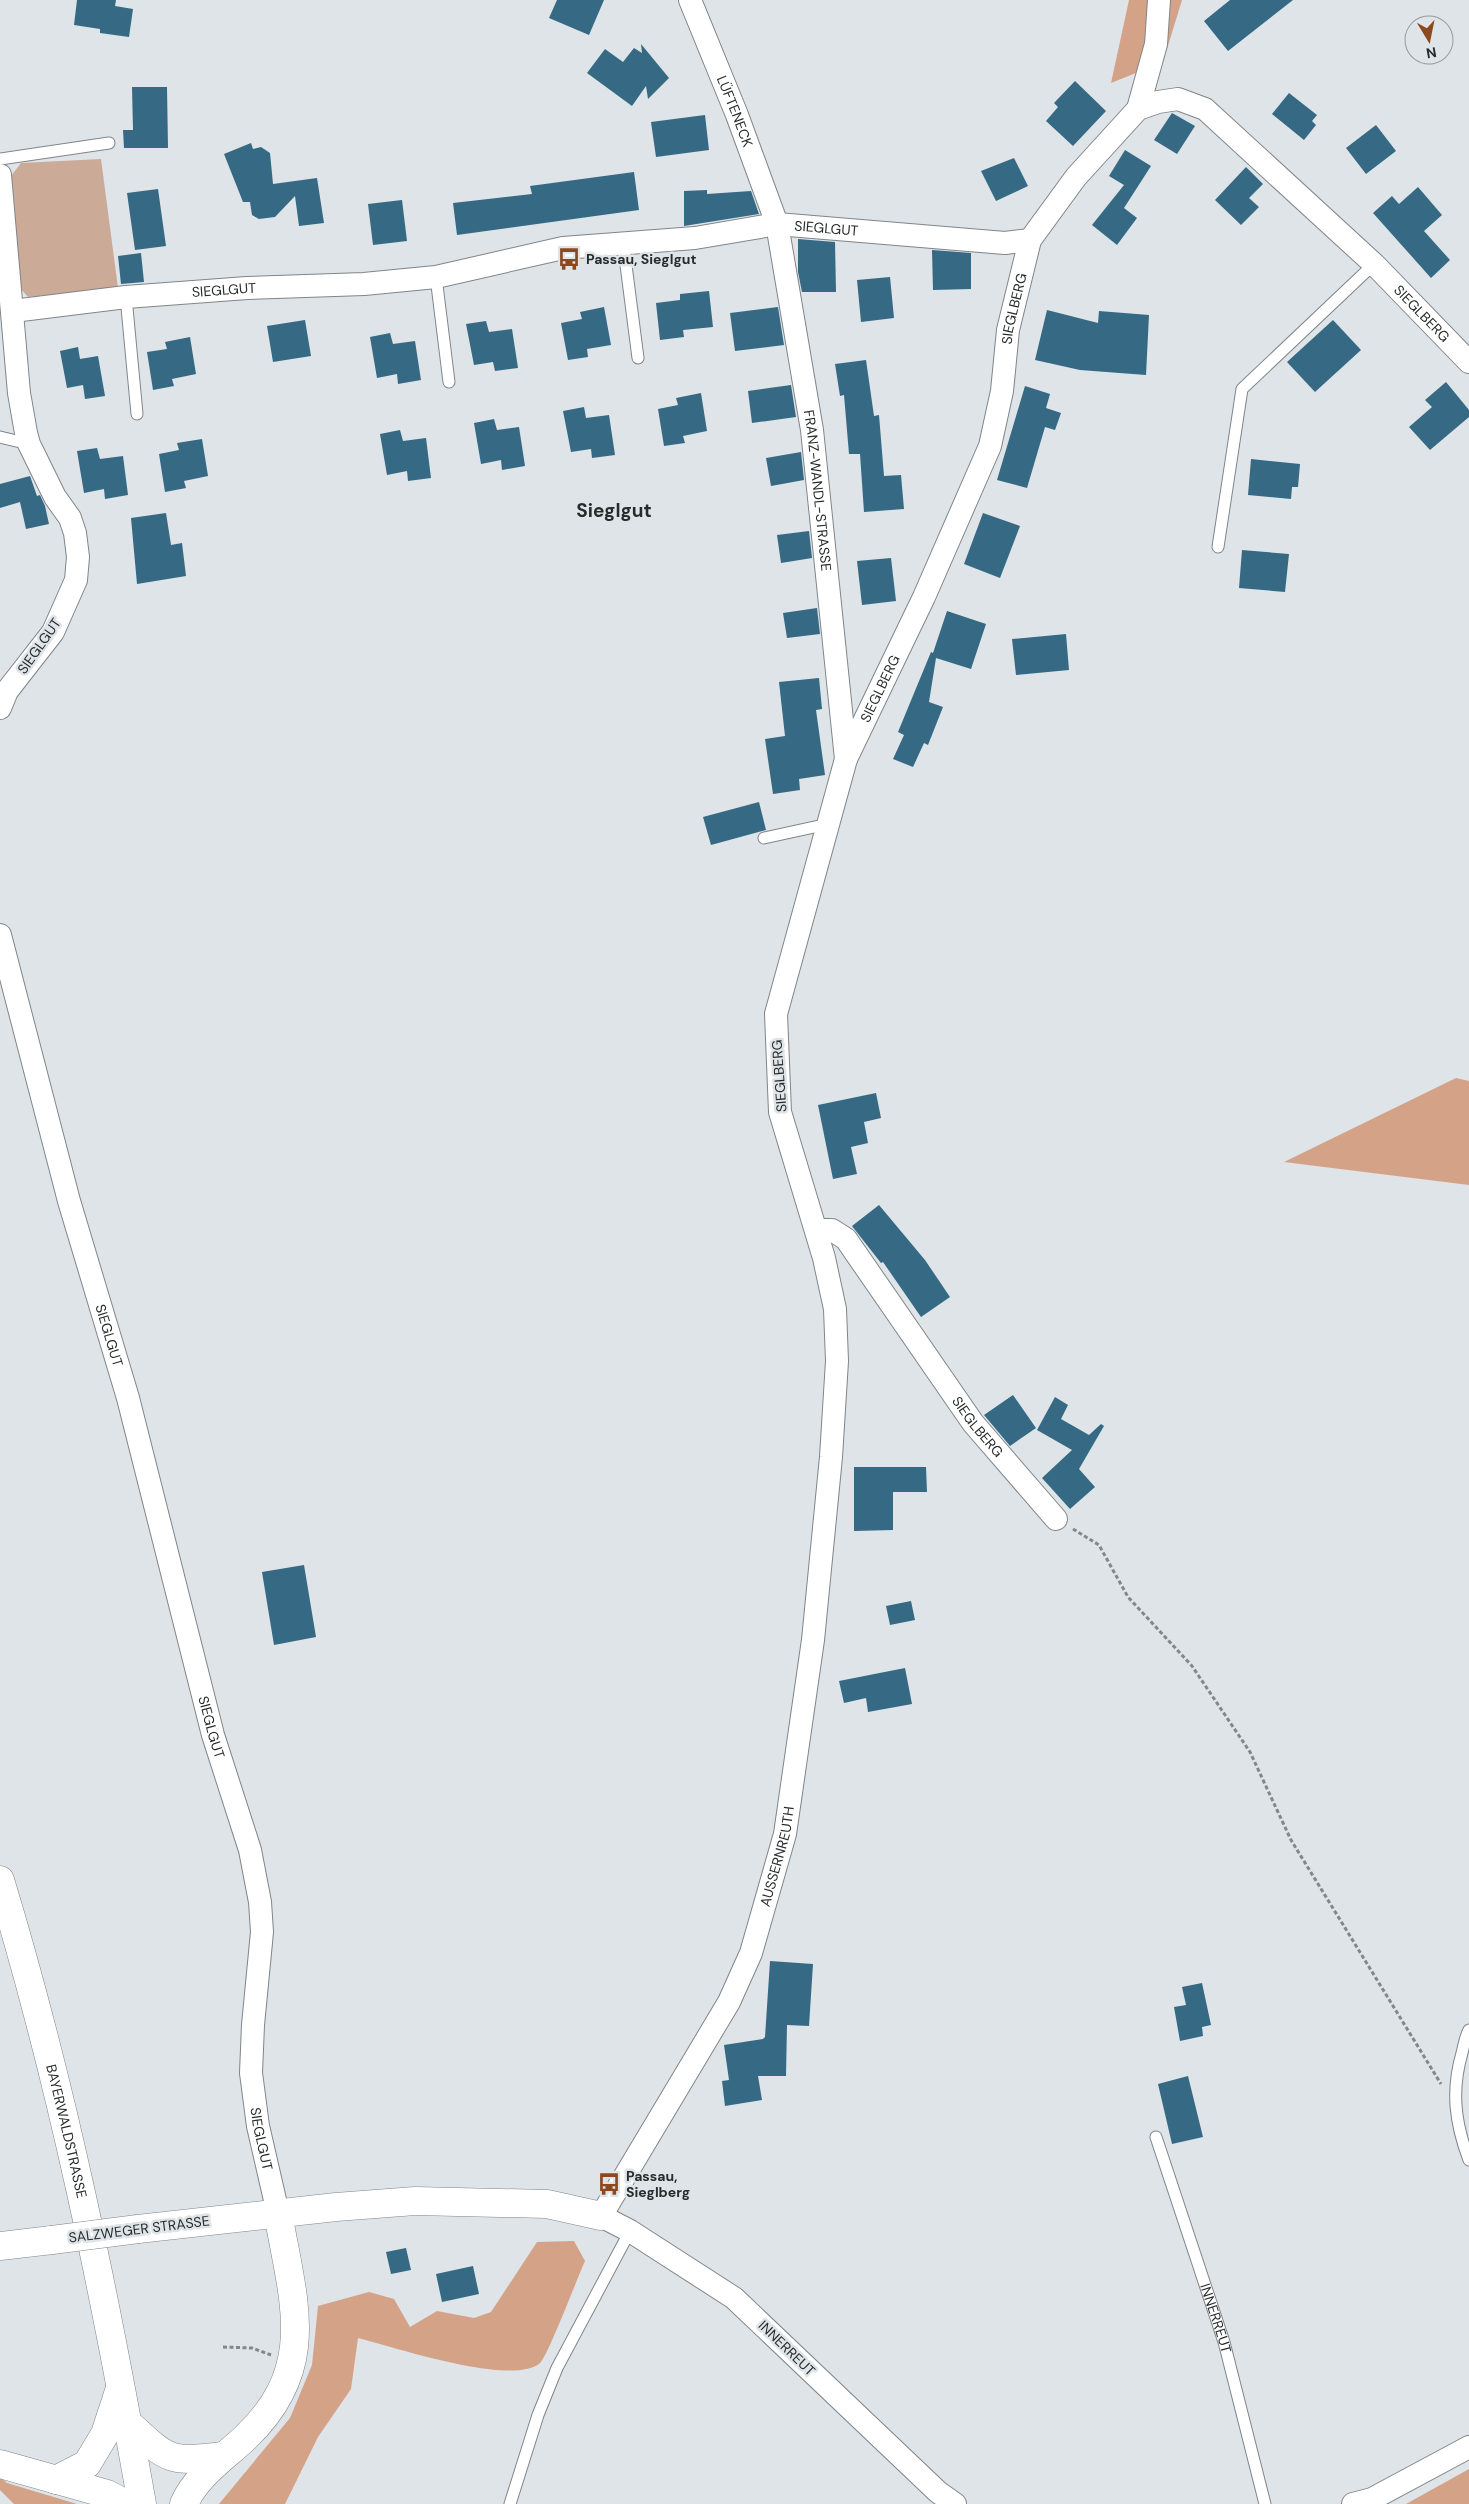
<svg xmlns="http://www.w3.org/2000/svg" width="1469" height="2504" viewBox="0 0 1469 2504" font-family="'DM Sans',sans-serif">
  <rect width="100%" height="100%" fill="#dee4e8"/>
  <path fill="#ccaa98" d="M101,159L118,288L28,297L20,288L11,176L21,163Z"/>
  <path fill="#d4a287" d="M1129,0H1182L1163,62L1111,83Z
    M1456,1078L1469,1081V1185L1284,1162Z
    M574,2241L585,2261C578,2276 548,2356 540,2363C513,2387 394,2347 358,2338L351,2389L318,2437L285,2504H219L290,2418L312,2365L318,2306L369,2292L394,2299L410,2327L437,2311L474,2318L491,2312L537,2242Z
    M1469,2469V2504H1406Z
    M0,2477L7,2483L77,2504H14L0,2490Z"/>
  <path fill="#356984" d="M77,0H116L115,6L133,9L129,37L100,33V29L74,25Z
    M557,0H604L589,35L549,18Z
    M1230,0H1293L1228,51L1204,21Z
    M641,44L669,78L648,99L646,86L632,106L587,73L605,49L623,62L634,48L642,53Z
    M1075,81L1106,111L1073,146L1046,121L1058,107L1054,103Z
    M132,87H167L168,148H124L123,130H133Z
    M1289,93L1317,115L1312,121L1316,125L1304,140L1272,114Z
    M1172,113L1195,126L1177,154L1154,140Z
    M705,115L709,150L656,157L651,122Z
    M1376,125L1396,151L1366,174L1346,148Z
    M251,143L253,149L261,147L270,153L273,184L317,178L324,223L299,226L295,196L275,217L259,219L252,215L250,202H243L224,154Z
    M1125,150L1151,166L1124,208L1137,218L1117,245L1092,225L1124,185L1109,176Z
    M1014,158L1028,186L996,201L981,171Z
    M1246,167L1263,184L1249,198L1259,207L1241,225L1215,200Z
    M634,172L639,210L457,235L453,203L532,194L530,186Z
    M1418,187L1442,215L1424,231L1450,260L1431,278L1373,213L1392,196L1399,204Z
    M158,189L166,246L135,250L127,193Z
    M707,190V194L751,191L759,214L684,226V191Z
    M402,200L407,241L373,245L368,204Z
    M798,239L835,242L836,292H802L798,272Z
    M932,250L971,253V289L933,290Z
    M141,253L144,282L121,284L118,256Z
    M890,277L894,318L861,322L857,280Z
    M709,291L713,327L683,330L684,337L660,340L656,303L680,300V294Z
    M604,307L611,345L587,349L588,357L568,360L561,323L582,319L580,312Z
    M778,307L784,345L735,351L730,313Z
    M1047,310L1098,323L1099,311L1149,315L1146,375L1080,370L1035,360Z
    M305,320L311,356L273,362L267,326Z
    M1333,320L1361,350L1315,392L1287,362Z
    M486,321L489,332L512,329L518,368L495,371L493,362L474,365L466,324Z
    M390,333L393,344L415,341L421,380L398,384L397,374L377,378L370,337Z
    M190,337L196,374L172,379L174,386L153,390L147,352L167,349L165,342Z
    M78,347L80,359L98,356L105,396L85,399L83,385L67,388L60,351Z
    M866,360L874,416L879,415L884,476L901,475L904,509L864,512L860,454H849L844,395L840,396L835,364Z
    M1446,382L1469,410V417L1430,450L1409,427L1432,407L1425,400Z
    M791,385L796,417L752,423L748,391Z
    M1025,386L1050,394L1046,408L1061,413L1055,430L1045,427L1027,488L997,480Z
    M701,393L707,431L683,436L685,443L664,446L658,409L678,405L676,398Z
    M584,407L586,418L609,415L615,455L592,458L591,449L571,452L563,411Z
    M494,419L497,430L519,427L525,466L502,470L501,460L481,464L474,423Z
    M400,430L403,441L426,438L431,478L408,481L407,471L387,475L380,434Z
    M202,439L208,476L184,481L186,488L165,492L159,454L179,450L177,443Z
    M97,448L100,459L123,456L128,495L105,499L104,489L84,493L77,451Z
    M801,452L804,480L771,486L766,458Z
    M1251,459L1300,464L1298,487H1292L1291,499L1248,495Z
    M30,476L37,496L40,495L45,506L49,524L26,529L20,502L0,508V484Z
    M166,513L171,545L182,543L186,576L137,584L131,518Z
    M983,513L1020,526L1000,578L964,564Z
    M809,531L812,558L781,563L777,535Z
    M1242,550L1289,554L1285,592L1239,588Z
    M891,558L896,601L862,605L857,561Z
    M817,608L820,634L787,638L783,613Z
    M947,611L986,624L971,669L936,658L929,702L943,707L928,745L924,743L913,767L893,759L904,735L898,732L931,652L933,653Z
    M1066,634L1069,670L1016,675L1012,639Z
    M819,678L822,709L816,710L825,775L799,779L800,790L773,794L765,739L785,736L779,682Z
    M759,802L766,830L711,845L703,817Z
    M876,1093L881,1118L864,1122L868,1143L851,1147L857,1174L833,1179L818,1105Z
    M879,1205L925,1260L950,1297L921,1317L883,1262L881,1263L852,1226Z
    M1013,1395L1036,1428L1010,1446L984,1415Z
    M1055,1397L1068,1405L1061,1419L1089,1435L1101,1424L1104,1426L1079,1469L1095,1487L1070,1509L1042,1478L1072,1450L1037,1430Z
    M854,1467H926L927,1492H893V1530L854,1531Z
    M304,1565L316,1637L274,1645L262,1572Z
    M911,1601L915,1620L890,1625L886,1606Z
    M905,1668L912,1704L868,1712L866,1698L844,1703L839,1681Z
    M770,1961L813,1964L809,2026L787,2025L786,2076H758L762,2100L725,2106L722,2081L729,2080L724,2045L763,2039L765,2037Z
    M1202,1983L1211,2025L1202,2027L1203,2036L1180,2041L1174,2007L1186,2005L1182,1987Z
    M1188,2076L1203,2137L1172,2144L1158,2084Z
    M406,2248L411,2270L391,2274L386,2252Z
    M473,2266L479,2294L442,2302L436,2274Z"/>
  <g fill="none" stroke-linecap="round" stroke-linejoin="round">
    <defs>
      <g id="lane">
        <path d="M0,159L109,143"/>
        <path d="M623,242L638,358"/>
        <path d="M436,277L449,382"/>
        <path d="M126,297L137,414"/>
        <path d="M0,437L29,444"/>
        <path d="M1218,547L1242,389L1374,264"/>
        <path d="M764,838L828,824"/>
        <path d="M1469,2030C1465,2037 1464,2045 1462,2053C1451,2091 1455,2123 1469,2160"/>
        <path id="s1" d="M1156,2137L1224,2342L1265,2504"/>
        <path d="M510,2504L538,2415L557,2368L630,2231"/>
      </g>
      <g id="street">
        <path id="s2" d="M690,0L737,115L777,224L812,430L846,759"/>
        <path d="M1138,109L1156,44L1159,0"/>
        <path d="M0,175L19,393L26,433L29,444L55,497L70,518L75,533L78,557L76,580L53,632L7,691L0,708"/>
        <path id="s3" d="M13,311L126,297L247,288L364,284L436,277L563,248L695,238L777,224L1005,243L1030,240"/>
        <path id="s4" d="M0,935L69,1201L128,1398L213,1735L250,1850L260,1902L262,1932L253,2025L251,2073L258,2126L278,2213"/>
        <path id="s5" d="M817,1230H832L846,1239L973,1423L1056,1519"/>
        <path id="s6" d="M955,2504L938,2492L734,2298L630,2231L601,2216L729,2002L751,1953L785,1834L813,1640L831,1457L837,1361L835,1309L824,1258L780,1112L776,1014L846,759L924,597L990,446L1002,391L1008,330L1030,240L1076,177L1138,109L1158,102L1178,99L1205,109L1374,264L1469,362"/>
        <path d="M1353,2504L1372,2499L1469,2447"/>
      </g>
      <path id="secondary" d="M138,2229L336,2207L415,2201L547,2204L601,2216
        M0,2246L52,2240"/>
      <g id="primary">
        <path id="s7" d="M0,1880C62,2084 105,2294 142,2504"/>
        <path d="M128,2423C168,2460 169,2463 223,2456"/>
        <path d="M0,2464L107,2494L126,2504"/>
        <path d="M56,2480L87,2464L105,2434L120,2388"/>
        <path d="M184,2504C196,2476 225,2457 246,2437C319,2367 293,2301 278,2213"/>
      </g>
    </defs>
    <use href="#lane" stroke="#808589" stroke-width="13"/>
    <use href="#street" stroke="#808589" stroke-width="24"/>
    <use href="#secondary" stroke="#808589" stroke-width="29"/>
    <use href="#primary" stroke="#808589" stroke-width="29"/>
    <path stroke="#828789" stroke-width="3" stroke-dasharray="4 2.5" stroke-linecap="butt" d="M1073,1529L1099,1545L1128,1597L1192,1666L1250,1752L1291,1840L1441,2084
      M223,2347L252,2348L271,2355"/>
    <use href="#lane" stroke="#fff" stroke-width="11"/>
    <use href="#street" stroke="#fff" stroke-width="22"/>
    <use href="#secondary" stroke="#fff" stroke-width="28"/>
    <use href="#primary" stroke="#fff" stroke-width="28"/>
    <defs>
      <path id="secondary-bridge" d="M52,2240L138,2229"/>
    </defs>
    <use href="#secondary-bridge" stroke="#808589" stroke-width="29" stroke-linecap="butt"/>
    <use href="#secondary-bridge" stroke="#fff" stroke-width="28"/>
  </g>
  <defs>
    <symbol id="bus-bare" viewBox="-9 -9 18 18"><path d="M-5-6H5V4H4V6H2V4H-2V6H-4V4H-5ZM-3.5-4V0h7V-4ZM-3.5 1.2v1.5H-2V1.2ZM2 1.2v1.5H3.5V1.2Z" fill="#8d491d" stroke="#dee4e8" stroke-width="2.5" paint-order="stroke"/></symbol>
  </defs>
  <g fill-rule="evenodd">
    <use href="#bus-bare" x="553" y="243" width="32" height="32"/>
    <use href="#bus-bare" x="593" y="2168" width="32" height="32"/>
  </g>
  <g text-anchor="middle" stroke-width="5" stroke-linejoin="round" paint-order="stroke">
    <g font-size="14" fill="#282b2c" stroke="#dee4e8">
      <text dy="5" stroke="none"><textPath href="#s2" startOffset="120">LÜFTENECK</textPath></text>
      <text dy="5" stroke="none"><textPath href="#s3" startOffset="820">SIEGLGUT</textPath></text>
      <text dy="5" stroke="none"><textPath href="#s3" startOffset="212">SIEGLGUT</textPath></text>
      <text dy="5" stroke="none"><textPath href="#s6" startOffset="2465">SIEGLBERG</textPath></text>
      <text dy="5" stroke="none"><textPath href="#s6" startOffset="3074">SIEGLBERG</textPath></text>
      <text dy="5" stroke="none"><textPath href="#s2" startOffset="510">FRANZ-WANDL-STRASSE</textPath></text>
      <text transform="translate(39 646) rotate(-55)" y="5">SIEGLGUT</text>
      <text dy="5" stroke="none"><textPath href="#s6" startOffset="2059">SIEGLBERG</textPath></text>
      <text transform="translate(779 1076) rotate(-94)" y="5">SIEGLBERG</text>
      <text dy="5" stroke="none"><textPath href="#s4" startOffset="415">SIEGLGUT</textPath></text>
      <text dy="5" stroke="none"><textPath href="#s5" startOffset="261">SIEGLBERG</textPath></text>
      <text dy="5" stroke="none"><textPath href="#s4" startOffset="820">SIEGLGUT</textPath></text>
      <text dy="5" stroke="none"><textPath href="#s6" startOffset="862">AUSSERNREUTH</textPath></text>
      <text dy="5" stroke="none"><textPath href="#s7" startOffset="260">BAYERWALDSTRASSE</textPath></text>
      <text dy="5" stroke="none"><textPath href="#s4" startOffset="1240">SIEGLGUT</textPath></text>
      <text transform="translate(139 2229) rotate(-7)" y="5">SALZWEGER STRASSE</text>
      <text dy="5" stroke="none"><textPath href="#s1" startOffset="191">INNERREUT</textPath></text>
      <text transform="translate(787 2348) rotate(44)" y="5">INNERREUT</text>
    </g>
    <g font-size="14" font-weight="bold" fill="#282b2c" stroke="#dee4e8" text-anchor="start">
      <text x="586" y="264">Passau, Sieglgut</text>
      <text x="626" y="2181">Passau,<tspan x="626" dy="16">Sieglberg</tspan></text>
    </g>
    <g font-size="19" font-weight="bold" fill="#282b2c" stroke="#dee4e8">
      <text x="614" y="517">Sieglgut</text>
    </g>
  </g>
  <g transform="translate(1429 40) rotate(170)"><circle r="24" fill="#dee4e8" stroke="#959a9d"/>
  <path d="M0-4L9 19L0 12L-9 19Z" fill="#8d491d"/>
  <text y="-8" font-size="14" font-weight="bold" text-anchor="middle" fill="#282b2c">N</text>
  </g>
</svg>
